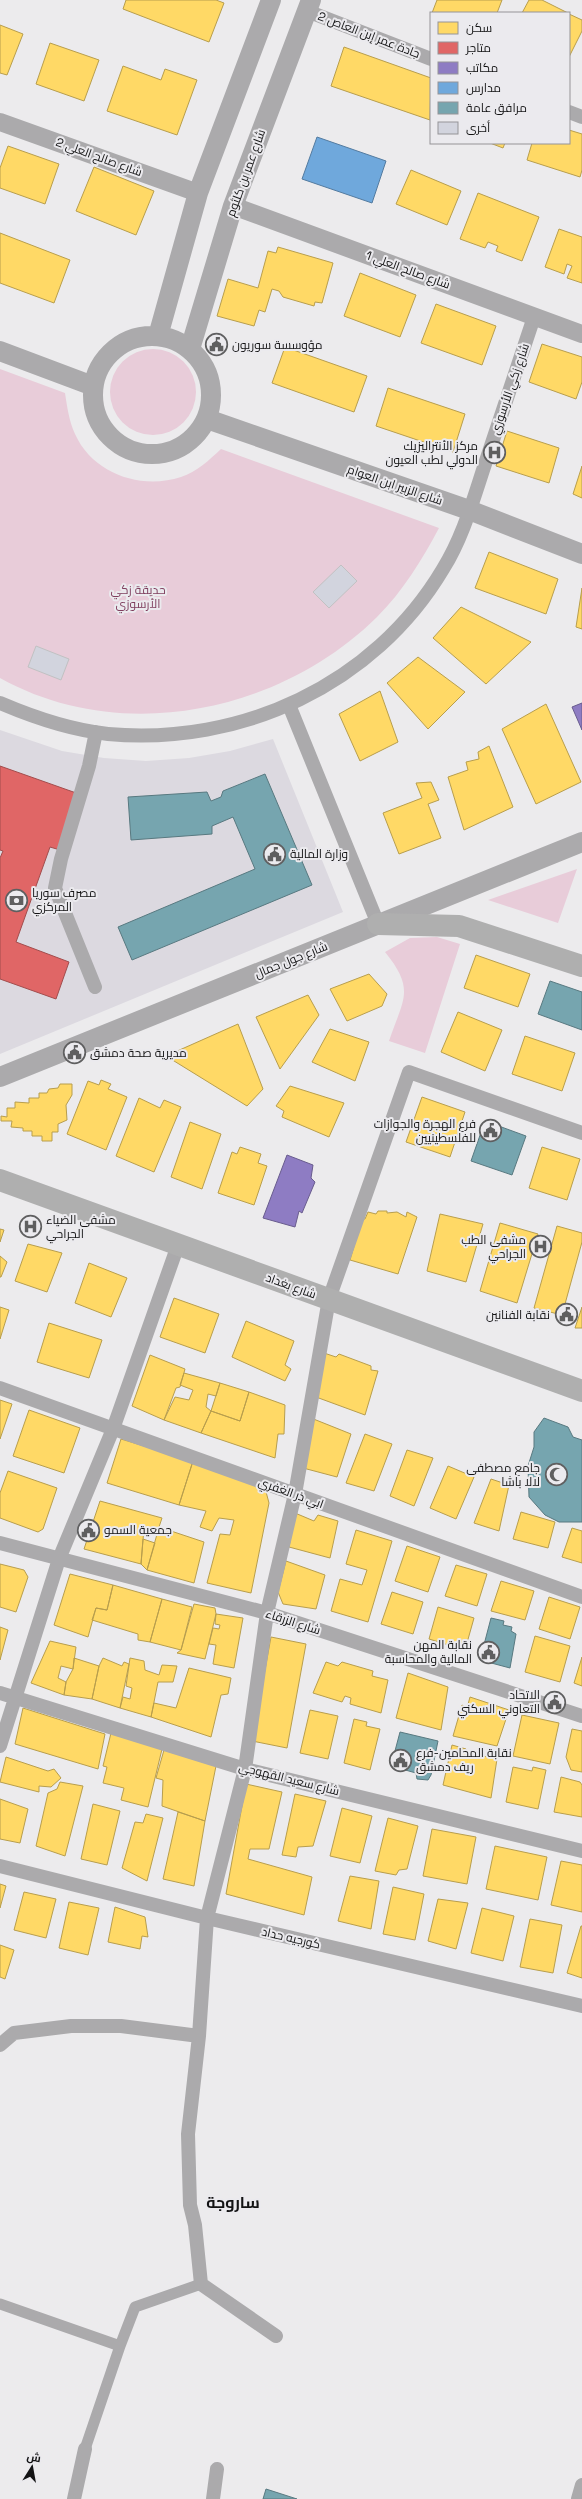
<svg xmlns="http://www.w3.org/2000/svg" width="582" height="2499" viewBox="0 0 582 2499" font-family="'Space Grotesk',Cairo,sans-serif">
  <rect width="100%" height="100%" fill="#ecebed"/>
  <path fill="#dcd9e0" d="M0,730L62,751L104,758L146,761L189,758L230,751L273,739L343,912L0,1054Z"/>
  <path fill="#e8ccd9" d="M110 392a43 43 0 1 1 86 0a43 43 0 1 1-86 0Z
    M0,369L65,393C67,406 69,421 75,434C93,474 141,490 181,477C197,472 209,460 221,449L439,528C422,560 403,591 377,617C281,712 122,746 0,678Z
    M577,869L558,923L488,900Z
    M437,937L460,944L425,1053L389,1041C403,999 416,990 385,952L410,938Z"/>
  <path fill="#ffd966" stroke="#b89e4d" d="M126,0H216L224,3L209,42L123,9Z
    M437,0H502L497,13H432Z
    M529,0H542L568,13H522Z
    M569,14L582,20V31L569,57Z
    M0,25L23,34L7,75L0,73Z
    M50,43L99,60L84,101L36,84Z
    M344,47L431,78L430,120L331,86Z
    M123,66L161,80L165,69L197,80L177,135L107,111Z
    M569,130L582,134V170L580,177L527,160L532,143H569Z
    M490,143H505L503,148Z
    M8,146L59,164L45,204L0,188V168Z
    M94,167L154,191L136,235L76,211Z
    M411,170L461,191L447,225L396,204Z
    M478,193L539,217L522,261L496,251L498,246L488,242L485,248L460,239Z
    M559,229L582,237V283L567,278L572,266L567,264L564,274L545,267Z
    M0,233L70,260L54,303L0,283Z
    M278,247L333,263L322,303L315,302L314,306L283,297L279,291L272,289L265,312L259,310L254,326L217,316L228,279L258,288L268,251L276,253Z
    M360,273L416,295L400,337L344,316Z
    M436,304L496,326L482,365L421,343Z
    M542,344L582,357V382L576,399L529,382Z
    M285,347L367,376L354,412L272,383Z
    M388,388L465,414L453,452L376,426Z
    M507,431L559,448L549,483L496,466Z
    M582,466V498L573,494Z
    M489,552L558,579L546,614L475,588Z
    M582,588V629L576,627Z
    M461,607L531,642L486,684L433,638Z
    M418,657L465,692L428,729L387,683Z
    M380,691L398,742L360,761L339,714Z
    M546,704L581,782L536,804L502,729Z
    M489,746L513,807L464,830L448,777L468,770L466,762L479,759L478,752Z
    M431,782L439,800L428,804L441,838L399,854L383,813L422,798L416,783Z
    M476,955L530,974L518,1007L464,988Z
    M369,974L387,994L382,1006L347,1021L330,989Z
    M308,995L319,1015L280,1069L256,1017Z
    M458,1012L502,1030L485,1071L441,1052Z
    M238,1024L263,1089L247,1106L166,1056Z
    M330,1029L369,1042L355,1081L312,1062Z
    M525,1036L575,1053L562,1091L512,1074Z
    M101,1080L111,1084L108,1089L127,1097L106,1150L67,1134L88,1081L99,1085Z
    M60,1084H72V1095L66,1105L67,1120L58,1124V1132H52V1141H42V1136H32V1131H23V1128L11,1127L12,1121H1V1116L7,1117V1108H15V1102L29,1103V1098H39V1093H47L49,1089L58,1088Z
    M290,1086L344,1103L329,1137L282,1117L284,1111L276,1106Z
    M422,1097L465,1112L450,1157L406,1142Z
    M139,1098L160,1108L164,1100L181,1107L154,1172L116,1156Z
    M190,1122L221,1134L202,1189L171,1177Z
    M240,1147L261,1154L258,1163L267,1166L254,1205L218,1193L232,1152L237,1154Z
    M542,1147L580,1159L567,1200L529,1188Z
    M378,1211H387V1213L397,1212L406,1217L407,1212L417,1217L398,1274L350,1260L362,1219H365L368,1212L376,1214Z
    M440,1214L483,1224L466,1282L427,1271Z
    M500,1223L538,1234L517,1303L480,1291Z
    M557,1226L582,1233V1242L562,1315L534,1308Z
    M0,1229L4,1230L0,1242Z
    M28,1244L62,1253L47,1292L15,1281Z
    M0,1256L7,1262L1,1277H0Z
    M89,1263L127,1278L111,1317L75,1303Z
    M174,1298L219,1314L205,1353L160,1337Z
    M0,1307L9,1310L0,1339Z
    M582,1307V1328H575Z
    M246,1321L294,1341L285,1365L291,1369L285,1381L232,1357Z
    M49,1323L102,1340L89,1378L37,1362Z
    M324,1353L336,1357L339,1354L371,1366V1370L378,1371L365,1415L316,1397Z
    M150,1355L185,1369L180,1387L176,1388L164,1420L132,1406Z
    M184,1373L220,1383L216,1396L208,1394L206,1407L211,1411L201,1433L164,1420L175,1397L189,1400L193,1390L180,1385Z
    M220,1383L249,1392L240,1421L211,1411Z
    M249,1392L285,1405L284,1434H278L275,1458L201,1433L211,1411L240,1421Z
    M0,1400L12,1404L0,1439Z
    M29,1410L80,1428L64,1473L13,1456Z
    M311,1418L351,1434L337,1477L303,1468Z
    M365,1434L392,1444L374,1491L346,1483Z
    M121,1439L193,1461L179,1505L107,1483Z
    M407,1450L433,1458L414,1506L390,1496Z
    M193,1461L265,1488L269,1503L251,1593L207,1583L220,1534L230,1535L234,1520L219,1518L212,1531L200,1527L206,1511L179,1505Z
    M448,1466L474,1477L456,1519L430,1508Z
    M8,1471L57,1488L43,1529L38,1532L0,1518V1493Z
    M491,1479L509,1485L499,1531L474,1523Z
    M100,1501L162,1518L158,1530L144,1528L141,1564L84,1549Z
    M521,1512L555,1522L548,1548L513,1539Z
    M295,1513L314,1521L318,1515L338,1521L330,1558L289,1547Z
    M159,1527L204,1542L194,1583L147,1570Z
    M572,1528L582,1531V1563L562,1557Z
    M356,1530L392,1541L368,1622L331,1611L340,1579L362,1585L367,1570L346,1564Z
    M143,1539L155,1543L147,1570L141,1564Z
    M407,1546L440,1557L428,1592L395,1581Z
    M286,1561L325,1575L316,1609L283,1604L278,1592Z
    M0,1564L24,1570L28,1577L16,1612L0,1607Z
    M456,1565L487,1574L477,1606L445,1596Z
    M70,1574L113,1585L107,1610L96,1608L88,1637L54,1625Z
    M501,1581L534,1591L525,1620L491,1611Z
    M113,1585L162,1599L150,1642L138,1640V1634L92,1620L96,1608L107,1610Z
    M392,1592L423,1602L413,1634L381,1624Z
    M549,1597L580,1607L570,1639L539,1629Z
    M162,1599L192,1607L181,1650L150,1642Z
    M194,1604L215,1608L216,1614L205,1659L177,1653L181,1650Z
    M438,1607L474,1618L465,1650L429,1639Z
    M216,1614L243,1618L234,1668L213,1664L216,1645L209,1644L213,1628L219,1629L220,1625L215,1624Z
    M0,1627L8,1630L0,1660Z
    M535,1636L570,1646L560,1682L525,1672Z
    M271,1637L306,1644L287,1748L252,1741Z
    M50,1641L76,1647L73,1669L61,1666L58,1678L66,1682L64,1695L31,1683Z
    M582,1657V1686L574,1683Z
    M74,1658L99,1666L92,1699L64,1695L66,1682L73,1669Z
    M103,1658L122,1666L124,1662L129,1664L120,1708L92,1699L99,1666Z
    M130,1658L144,1661L145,1670L159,1675L162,1665L177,1666L173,1682H158L151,1717L120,1708L123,1697L130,1699L132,1688L126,1686Z
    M326,1662L338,1666L342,1662L373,1671L372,1676L388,1680L381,1713L350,1704L351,1698L345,1696L342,1702L313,1693Z
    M189,1668L231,1678L228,1694L221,1695L211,1737L151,1717L154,1703L176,1708Z
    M408,1673L448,1687L441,1730L396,1718Z
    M470,1697L509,1710L497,1746L453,1736L462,1705L467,1708Z
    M23,1708L105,1734L98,1769L15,1744Z
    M310,1710L338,1716L328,1759L300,1753Z
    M522,1715L559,1723L550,1764L513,1756Z
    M354,1719L367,1722L366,1726L380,1729L370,1770L344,1763Z
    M572,1729L582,1731V1772L571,1770L566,1757Z
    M111,1733L163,1745L148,1807L121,1800L124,1788L103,1783L107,1767L103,1766Z
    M452,1745L466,1749L465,1752L497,1759L491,1798L443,1785Z
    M164,1750L216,1766L205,1821L162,1806L163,1780L156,1778Z
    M6,1757L48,1771L54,1769L61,1778L51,1787L39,1786V1792L0,1782Z
    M513,1767L532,1771L533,1767L546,1770L538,1809L506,1802Z
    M561,1777L580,1782L582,1785V1817L554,1812Z
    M60,1782L83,1786L65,1856L36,1846L48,1793L57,1789Z
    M246,1784L282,1792L269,1849H250L248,1859L312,1877L304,1915L226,1894Z
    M295,1794L326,1801L313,1846L298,1847L296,1857L282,1855Z
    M0,1799L28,1809L20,1843L0,1839Z
    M93,1804L120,1811L107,1865L81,1859Z
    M342,1808L372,1816L360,1863L330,1856Z
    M178,1812L205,1821L194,1886L163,1879Z
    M146,1814L163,1818L147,1881L122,1868L135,1822L143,1823Z
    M388,1818L418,1826L407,1869L399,1870L396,1875L375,1871Z
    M432,1829L476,1837L467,1884L423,1876Z
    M495,1846L547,1857L538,1900L486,1889Z
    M561,1861L582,1865V1912L551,1905Z
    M350,1876L379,1881L371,1929L338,1921Z
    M0,1884L6,1886L0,1908Z
    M393,1887L424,1894L415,1940L383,1934Z
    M24,1892L56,1899L46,1938L14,1930Z
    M438,1899L468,1903L456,1949L428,1941Z
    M69,1902L99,1908L88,1955L59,1948Z
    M115,1907L145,1917L148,1937L142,1936L140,1949L108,1942Z
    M482,1908L514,1916L503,1961L471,1953Z
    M530,1919L562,1925L553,1973L520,1967Z
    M581,1926H582V1978L567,1973Z
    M0,1945L14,1950L5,1979L0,1977Z"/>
  <path fill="#e06666" stroke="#a24d4d" d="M0,766L79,794L60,850L50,847L16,942L69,962L56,999L0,979V858L3,851L0,850Z"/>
  <path fill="#8e7cc3" stroke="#695c8e" d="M582,703V730L572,707Z
    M287,1155L313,1165L311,1178L315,1182L302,1213L299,1211L295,1227L263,1218Z"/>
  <path fill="#6fa8dc" stroke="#537ba0" d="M317,137L386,161L372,203L302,179Z"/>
  <path fill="#76a5af" stroke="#587980" d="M265,774L312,885L132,960L118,927L255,869L233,817L212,826V834L131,840L128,797L207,792L211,801L221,797L223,791Z
    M550,981L582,992V1030L538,1014Z
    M485,1121L526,1136L512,1175L471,1161Z
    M544,1418L568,1427L573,1437L582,1440V1522H559L545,1515L529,1497L528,1466L534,1447V1432Z
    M491,1618L504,1621L503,1625L512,1627L511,1631L516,1634L510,1668L480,1660Z
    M400,1732L438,1741L431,1775L428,1780L417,1779L416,1773L391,1766Z
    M266,2489L297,2499H263Z"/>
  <path fill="#d2d4de" stroke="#c1c1c2" d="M341,565L357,581L329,608L313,592Z
    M36,646L69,659L61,680L28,667Z"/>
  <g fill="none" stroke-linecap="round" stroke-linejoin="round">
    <path stroke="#abaaac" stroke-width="11" d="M0,2304L120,2346
      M85,2449L120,2346L135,2307L201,2284"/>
    <path stroke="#abaaac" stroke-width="14" d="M307,11L431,59
      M569,112L582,117
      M0,703C35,718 70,730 108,734C241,746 374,685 443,569C463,537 473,500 485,464C501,415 518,366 534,317
      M289,705L378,924
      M95,987L55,888L61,859L89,766L96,732
      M0,1388L582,1597
      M0,1543L267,1613L582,1716
      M0,1693L245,1769L582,1851
      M0,1746L59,1559L113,1429L178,1245
      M0,1866L207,1918L582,2006
      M0,2045L14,2033L71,2026H121L199,2036
      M276,2336L201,2284L195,2225L190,2205L188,2134L199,2036L207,1918L245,1769L267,1613L295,1494L329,1299L409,1072L582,1133
      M74,2499L85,2449
      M213,2499L217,2469
      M578,2499L582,2485"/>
    <path stroke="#abaaac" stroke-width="18" d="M0,122L198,193
      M233,206L582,334"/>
    <path stroke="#abaaac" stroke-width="20" d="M93 395a59 59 0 1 1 118 0a59 59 0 1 1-118 0Z
      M158,336L198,193L271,0
      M190,349L233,206L311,0
      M0,351L93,386
      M207,419L469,510L582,554
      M0,1077L582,842"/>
    <path stroke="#afafaf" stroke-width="22" d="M378,924L459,926L582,966
      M0,1180L582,1391"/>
  </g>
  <defs>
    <symbol id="civic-ring" viewBox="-11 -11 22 22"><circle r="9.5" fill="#ebeaee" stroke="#5f5f60" stroke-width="1.5"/><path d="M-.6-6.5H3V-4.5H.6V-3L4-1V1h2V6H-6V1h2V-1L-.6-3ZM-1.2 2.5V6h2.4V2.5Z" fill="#5f5f60"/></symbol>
    <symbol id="hospital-ring" viewBox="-11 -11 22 22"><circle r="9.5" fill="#ebeaee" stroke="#5f5f60" stroke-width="1.5"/><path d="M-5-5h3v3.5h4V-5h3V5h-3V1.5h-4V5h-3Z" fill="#5f5f60"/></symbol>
    <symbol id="bank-ring" viewBox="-11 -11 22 22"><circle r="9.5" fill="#ebeaee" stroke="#5f5f60" stroke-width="1.5"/><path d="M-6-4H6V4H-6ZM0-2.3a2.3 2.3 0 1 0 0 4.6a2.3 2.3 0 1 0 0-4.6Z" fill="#5f5f60"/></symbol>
    <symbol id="mosque-ring" viewBox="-11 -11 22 22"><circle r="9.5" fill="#ebeaee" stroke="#5f5f60" stroke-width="1.5"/><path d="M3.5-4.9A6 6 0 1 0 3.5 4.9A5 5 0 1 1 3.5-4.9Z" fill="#5f5f60"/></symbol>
  </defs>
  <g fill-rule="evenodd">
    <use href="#civic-ring" x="204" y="332" width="25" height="25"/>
    <use href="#hospital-ring" x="482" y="440" width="25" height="25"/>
    <use href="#civic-ring" x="262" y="842" width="25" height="25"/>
    <use href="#bank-ring" x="4" y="888" width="25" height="25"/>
    <use href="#civic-ring" x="62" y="1040" width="25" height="25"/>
    <use href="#civic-ring" x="478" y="1118" width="25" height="25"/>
    <use href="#hospital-ring" x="18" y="1214" width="25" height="25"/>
    <use href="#hospital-ring" x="528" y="1234" width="25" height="25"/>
    <use href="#civic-ring" x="554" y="1302" width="25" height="25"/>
    <use href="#mosque-ring" x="544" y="1462" width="25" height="25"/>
    <use href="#civic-ring" x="76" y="1518" width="25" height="25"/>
    <use href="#civic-ring" x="476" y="1640" width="25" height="25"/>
    <use href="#civic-ring" x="542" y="1690" width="25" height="25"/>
    <use href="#civic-ring" x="388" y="1748" width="25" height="25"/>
  </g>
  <g text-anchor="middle" stroke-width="4" stroke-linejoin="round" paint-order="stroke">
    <g font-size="12" fill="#131314" stroke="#ebeaee">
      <text transform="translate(369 35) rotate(21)" y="4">جادة عمر إبن العاص 2</text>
      <text transform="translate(99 157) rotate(20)" y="4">شارع صالح العلي 2</text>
      <text transform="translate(246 173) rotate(-70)" y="4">شارع عمر بن كلثوم</text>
      <text transform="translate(408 270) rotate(20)" y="4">شارع صالح العلي 1</text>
      <text transform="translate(510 389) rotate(-71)" y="4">شارع زكي الأرسوزي</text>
      <text transform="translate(395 485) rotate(19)" y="4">شارع الزبير ابن العوام</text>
      <text transform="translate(291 960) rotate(-22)" y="4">شارع جول جمال</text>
      <text transform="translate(291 1286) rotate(20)" y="4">شارع بغداد</text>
      <text transform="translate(291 1493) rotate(20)" y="4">ابي ذر الغفري</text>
      <text transform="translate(293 1622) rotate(18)" y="4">شارع الزرقاء</text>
      <text transform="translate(289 1779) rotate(14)" y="4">شارع سعيد القهوجي</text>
      <text transform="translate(291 1938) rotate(13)" y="4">كورجيه حداد</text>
    </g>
    <g font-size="12" fill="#131314" stroke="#ebeaee" text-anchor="start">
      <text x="232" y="349">مؤوسسة سوريون</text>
      <text x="478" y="450" text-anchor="end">مركز الأنتراليزيك<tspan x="478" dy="14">الدولي لطب العيون</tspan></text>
      <text x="290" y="858">وزارة المالية</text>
      <text x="32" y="897">مصرف سوريا<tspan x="32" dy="14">المركزي</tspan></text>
      <text x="90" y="1057">مديرية صحة دمشق</text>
      <text x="476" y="1128" text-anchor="end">فرع الهجرة والجوازات<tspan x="476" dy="14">للفلسطينيين</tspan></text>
      <text x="46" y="1224">مشفى الضياء<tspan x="46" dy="14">الجراحي</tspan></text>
      <text x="526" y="1244" text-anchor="end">مشفى الطب<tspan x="526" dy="14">الجراحي</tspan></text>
      <text x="550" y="1319" text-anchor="end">نقابة الفنانين</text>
      <text x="540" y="1472" text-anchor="end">جامع مصطفى<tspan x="540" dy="14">لالا باشا</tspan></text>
      <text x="104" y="1534">جمعية السمو</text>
      <text x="472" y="1649" text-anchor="end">نقابة المهن<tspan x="472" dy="14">المالية والمحاسبة</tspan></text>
      <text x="540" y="1699" text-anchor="end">الاتحاد<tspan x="540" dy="14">التعاوني السكني</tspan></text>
      <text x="416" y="1757">نقابة المحامين-فرع<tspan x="416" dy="14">ريف دمشق</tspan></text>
    </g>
    <g font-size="12" fill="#7f3e5e" stroke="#ebeaee">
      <text x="138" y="594">حديقة زكي<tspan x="138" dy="14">الأرسوزي</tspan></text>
    </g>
    <g font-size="16" font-weight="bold" fill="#131314" stroke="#ebeaee">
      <text x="233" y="2208">ساروجة</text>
    </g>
  </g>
  <rect x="430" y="12" width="140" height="132" fill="#ebeaee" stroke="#959497"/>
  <rect x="438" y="22" width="20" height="12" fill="#ffd966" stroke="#959497"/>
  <text x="466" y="32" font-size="12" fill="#131314">سكن</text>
  <rect x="438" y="42" width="20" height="12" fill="#e06666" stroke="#959497"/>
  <text x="466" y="52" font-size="12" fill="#131314">متاجر</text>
  <rect x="438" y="62" width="20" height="12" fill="#8e7cc3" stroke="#959497"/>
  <text x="466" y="72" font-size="12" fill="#131314">مكاتب</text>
  <rect x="438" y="82" width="20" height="12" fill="#6fa8dc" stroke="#959497"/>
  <text x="466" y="92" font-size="12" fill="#131314">مدارس</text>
  <rect x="438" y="102" width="20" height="12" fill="#76a5af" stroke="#959497"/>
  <text x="466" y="112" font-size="12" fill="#131314">مرافق عامة</text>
  <rect x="438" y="122" width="20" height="12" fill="#d2d4de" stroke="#959497"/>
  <text x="466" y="132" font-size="12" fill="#131314">أخرى</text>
  <g transform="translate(32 2467) rotate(11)" stroke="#ebeaee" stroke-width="3" paint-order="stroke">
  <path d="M0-3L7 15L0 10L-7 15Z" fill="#131314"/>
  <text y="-6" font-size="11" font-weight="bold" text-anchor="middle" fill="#131314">ش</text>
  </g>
</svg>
